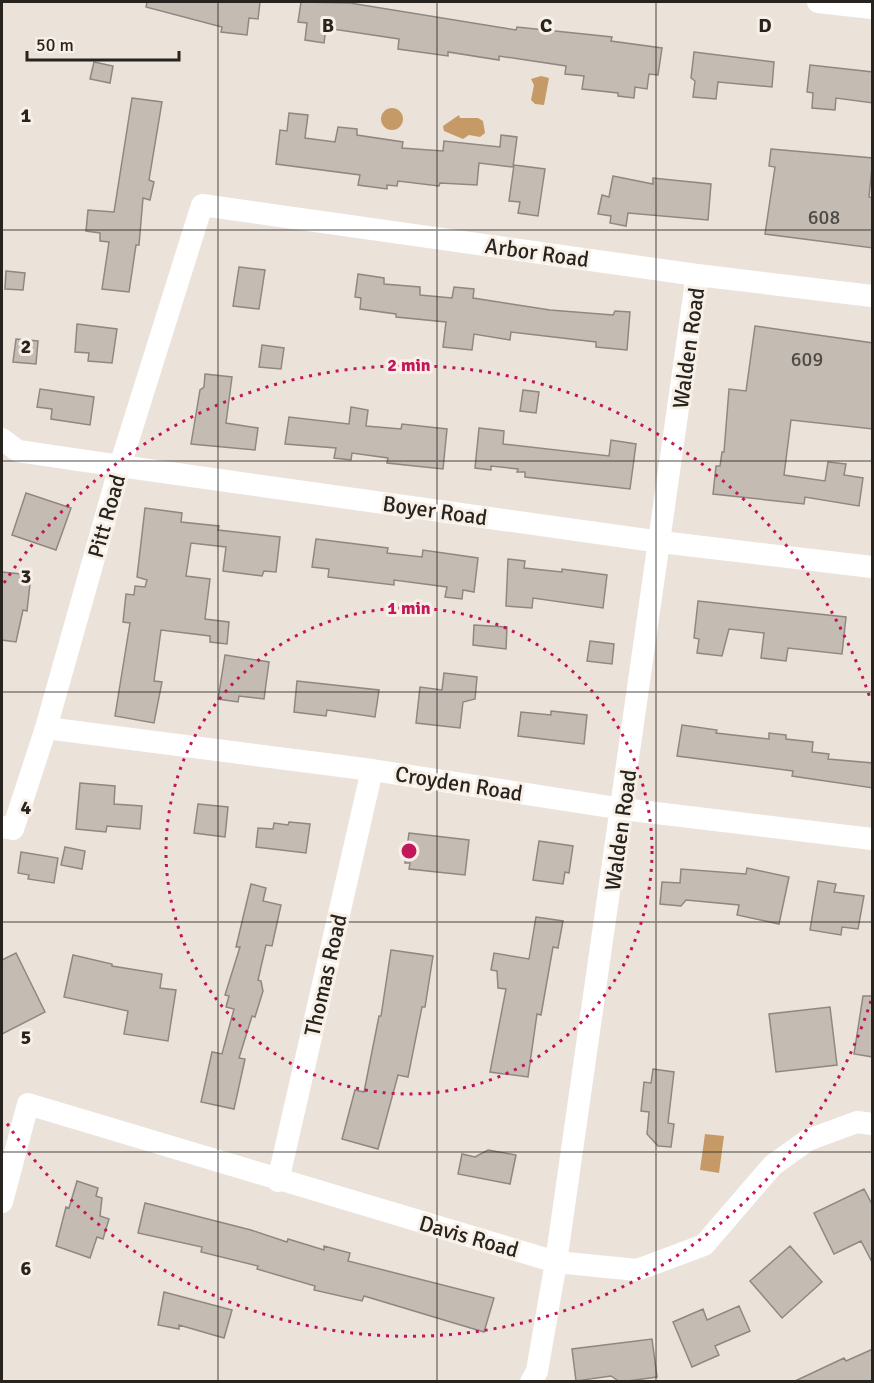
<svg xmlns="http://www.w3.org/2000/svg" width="874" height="1383" viewBox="0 0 874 1383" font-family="Signika,sans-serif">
  <rect width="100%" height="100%" fill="#ebe3da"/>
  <path fill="#c69a66" d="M541,76L549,78L544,105L535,104L531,100L534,85L531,79Z
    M381 119a11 11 0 1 1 22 0a11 11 0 1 1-22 0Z
    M459,115L460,118H478L483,121L485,133L480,137L469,135L463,139L444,131L443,126Z
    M705,1134L724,1136L719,1173L700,1170Z"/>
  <path fill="#c4bcb3" stroke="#908880" stroke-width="1.5" d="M147,2H260L258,19L249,18L247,35L221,32L222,27L146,7Z
    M301,2L350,3L516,30L517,27L612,37L611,41L662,48L658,75L649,74L647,89L635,87L634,98L618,96V93L582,89L584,76L565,74L566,66L499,56V60L448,52V56L398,49L399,39L326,28L324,43L305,40L307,23L298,22Z
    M694,52L774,62L772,87L718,82L716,99L693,97L695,81L691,78Z
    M94,62L113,66L110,83L90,79Z
    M810,65L873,72V103L836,98L835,110L812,108L813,93L807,92Z
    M132,98L162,102L149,180L154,182L150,200L143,198L139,245H136L129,292L102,289L109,242L100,241V233L86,231L88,210L114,212Z
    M289,113L308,115L305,138L335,142L338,127L357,129V135L403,142L402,148L443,151L444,141L500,147L501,135L517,137L513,167L479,163L477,185L440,183L439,186L398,181L397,186L387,185V189L358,185L360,175L276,164L280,130L287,131Z
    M771,149L873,158L869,197L873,198V248L765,234L775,167L769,166Z
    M514,165L545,169L538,216L518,213L520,202L509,201Z
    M613,176L653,184V178L711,184L708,220L628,213L626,226L610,223L611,216L598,214L602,195L609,197Z
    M239,267L265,270L259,309L233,306Z
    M6,271L25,273L23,290L5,289Z
    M358,274L384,278V284L420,287V295L452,298L454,287L474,289L473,298L550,310L613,315L615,311L630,312L627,350L596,347V342L511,332L510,340L474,334L472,350L443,347L446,322L396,317V314L360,309L361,298L355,297Z
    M77,324L117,329L112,363L88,361L89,353L75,352Z
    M755,326L873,343V429L791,420L784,475L825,481L828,462L846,464L844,475L863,478L859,506L805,497L804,504L713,494L716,466H720L722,452H724L729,389L746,391Z
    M16,339L38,341L36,364L13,362Z
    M262,345L284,348L281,369L259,367Z
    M205,374L232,377L226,423L258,428L255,450L191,444L200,390L204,387Z
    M40,389L94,397L90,425L51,419L52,409L37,407Z
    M523,390L539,392L536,413L520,411Z
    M351,407L368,410L366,426L401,429L402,424L447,429L443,469L387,463L388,458L352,453L351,460L334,458L336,448L285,444L289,417L349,424Z
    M479,428L504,431L503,444L609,456L611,440L636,444L630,489L525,477V472H517L518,469L491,466V470L475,468Z
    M26,493L71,508L56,550L12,535Z
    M145,508L182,513L181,522L219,526L218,530L280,537L276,572L264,571L262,576L223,571L226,547L191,543L186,576L210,579L205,619L229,622L227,644L210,642V636L161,630L154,681L162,682L154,723L115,716L130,623L123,622L126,594L134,595L135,586L145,587L147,580L137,577Z
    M316,539L388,548L387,553L422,557L423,550L478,558L474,592L463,590L462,599L445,597L447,587L394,580V585L328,577L329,569L312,567Z
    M508,559L525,561L524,568L562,572V569L607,575L603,608L533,598L532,608L506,606Z
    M2,572L31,575L27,611L23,610L16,642L2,640Z
    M698,601L846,617L842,654L788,648L786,661L761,658L764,633L729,629L722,656L697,653L699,639L694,638Z
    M474,625L507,627L506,649L473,645Z
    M590,641L614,644L612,664L587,661Z
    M225,655L269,662L264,699L239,696L238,702L218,699Z
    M444,673L477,677L475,699L463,702L460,728L416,723L420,687L442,690Z
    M297,681L379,690L375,717L327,710L326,716L294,712Z
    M551,711L587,715L584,744L518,736L521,712L551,715Z
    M682,725L717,730L716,733L769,739V733L786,735V739L813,742L812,752L829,754L828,759L873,763V788L792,776L793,771L677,756Z
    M80,783L115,786L114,804L142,806L140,829L107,826L106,832L76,829Z
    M198,804L228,807L225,837L194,833Z
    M289,822L310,824L306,853L256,847L258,828L273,829L274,823L288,825Z
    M409,833L469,840L465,875L409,869L410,863H405Z
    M539,841L573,846L569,873L565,872L563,884L533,880Z
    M65,847L85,851L82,869L61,865Z
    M21,852L58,858L54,883L28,879L29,875L18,873Z
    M747,868L789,877L779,924L737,915L739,905L686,900L681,906L660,904L662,882L680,883L681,869L746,874Z
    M818,881L836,884L834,892L864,896L858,929L842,927L841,935L810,930Z
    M251,884L266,888L263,901L281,905L272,946L266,945L258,980L261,981L263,991L255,1017L252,1016L239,1058L245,1059L234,1109L201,1102L212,1052L222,1054L234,1009L226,1007L229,996L225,995L240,947H236Z
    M536,917L563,921L558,948L553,947L541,1015L537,1014L528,1077L490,1072L506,989L498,988L497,971L491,970L494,953L529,959Z
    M391,950L433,956L425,1007H422L408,1077L398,1075L378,1149L342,1139L355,1090L364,1092L379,1016H381Z
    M16,953L45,1012L2,1034V960Z
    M73,955L112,964V966L162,974L160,988L176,990L168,1041L124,1034L128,1011L64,997Z
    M863,996H873V1057L854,1054Z
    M830,1007L837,1065L776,1072L769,1014Z
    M653,1069L674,1072L668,1123L674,1124L671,1147L658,1146L647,1134L649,1112L641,1111L644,1082L651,1083Z
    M488,1150L516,1155L510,1184L458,1174L462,1154L475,1157Z
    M77,1181L98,1188L96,1196L102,1198L100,1216L109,1219L103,1239L97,1237L90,1258L56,1246L66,1207L69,1208Z
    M864,1189L873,1206V1264L861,1241L834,1254L814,1213Z
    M145,1203L251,1230L287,1242L288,1239L324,1250V1246L350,1253L348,1261L494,1298L484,1332L364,1296L362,1301L314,1290L315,1286L257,1269L258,1266L201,1252L202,1247L138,1233Z
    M790,1246L822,1282L782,1318L750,1281Z
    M164,1292L232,1310L224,1338L179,1325V1329L158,1325Z
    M739,1306L750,1331L715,1346L719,1355L692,1367L673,1322L703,1309L707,1320Z
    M652,1339L657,1377L620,1382L611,1376L576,1381L572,1349Z
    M873,1349V1382H793L844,1358L846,1361Z"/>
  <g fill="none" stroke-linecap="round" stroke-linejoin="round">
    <path stroke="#fff" stroke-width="22" d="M818,2L872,8
      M2,439L18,451L120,466L661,542L872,567
      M46,728L372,770L623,809L872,839
      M2,827L13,829L46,728L120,466L202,205L697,275L872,296
      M278,1181L372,770
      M2,1202L28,1104L556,1262L637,1270L704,1245L773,1165L808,1140L857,1122L872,1124
      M531,1382L537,1371L556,1262L697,275"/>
  </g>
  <path fill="none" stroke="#272420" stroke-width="1.5" stroke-opacity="0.55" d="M218,2V1382M437,2V1382M656,2V1382M2,230H872M2,461H872M2,692H872M2,922H872M2,1152H872"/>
  <g fill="none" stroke="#c2185b" stroke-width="3" stroke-dasharray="3 6">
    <circle cx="409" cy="851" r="243"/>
    <path d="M871 1001A486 486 0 0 1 4 1119M4 583A486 486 0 0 1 871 701"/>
  </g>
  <g text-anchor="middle" stroke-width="6" stroke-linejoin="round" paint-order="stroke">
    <g font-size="20" fill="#4e4a45">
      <text x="824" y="224">608</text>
      <text x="807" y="366">609</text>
    </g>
    <g font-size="22" fill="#272420" stroke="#f8f0e7">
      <text transform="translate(537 252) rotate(8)" y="8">Arbor Road</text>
      <text transform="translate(688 348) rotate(-82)" y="8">Walden Road</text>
      <text transform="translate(435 510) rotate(8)" y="8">Boyer Road</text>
      <text transform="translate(106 516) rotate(-74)" y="8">Pitt Road</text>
      <text transform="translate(459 783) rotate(9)" y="8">Croyden Road</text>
      <text transform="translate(620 830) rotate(-82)" y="8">Walden Road</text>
      <text transform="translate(325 975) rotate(-77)" y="8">Thomas Road</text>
      <text transform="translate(469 1236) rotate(16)" y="8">Davis Road</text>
    </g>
  </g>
  <g font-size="20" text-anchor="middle" font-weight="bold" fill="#272420" stroke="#f8f0e7" stroke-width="6" stroke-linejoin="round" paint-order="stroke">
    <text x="328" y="32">B</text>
    <text x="546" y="32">C</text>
    <text x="765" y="32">D</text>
    <text x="26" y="122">1</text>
    <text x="26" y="353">2</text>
    <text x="26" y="583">3</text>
    <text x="26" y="814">4</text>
    <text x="26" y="1044">5</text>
    <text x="26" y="1275">6</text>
  </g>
  <circle cx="409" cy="851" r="9" fill="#c2185b" stroke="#f8f0e7" stroke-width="3"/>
  <g font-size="18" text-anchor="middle" font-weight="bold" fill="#c2185b" stroke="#f8f0e7" stroke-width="6" stroke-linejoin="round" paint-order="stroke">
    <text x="409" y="371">2 min</text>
    <text x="409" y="614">1 min</text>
  </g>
  <rect width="874" height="1383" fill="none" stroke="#272420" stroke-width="6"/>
  <path d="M27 51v9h152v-9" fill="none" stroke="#272420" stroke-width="3"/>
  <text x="36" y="51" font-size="18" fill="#272420" stroke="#f8f0e7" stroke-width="4.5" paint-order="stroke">50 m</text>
</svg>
